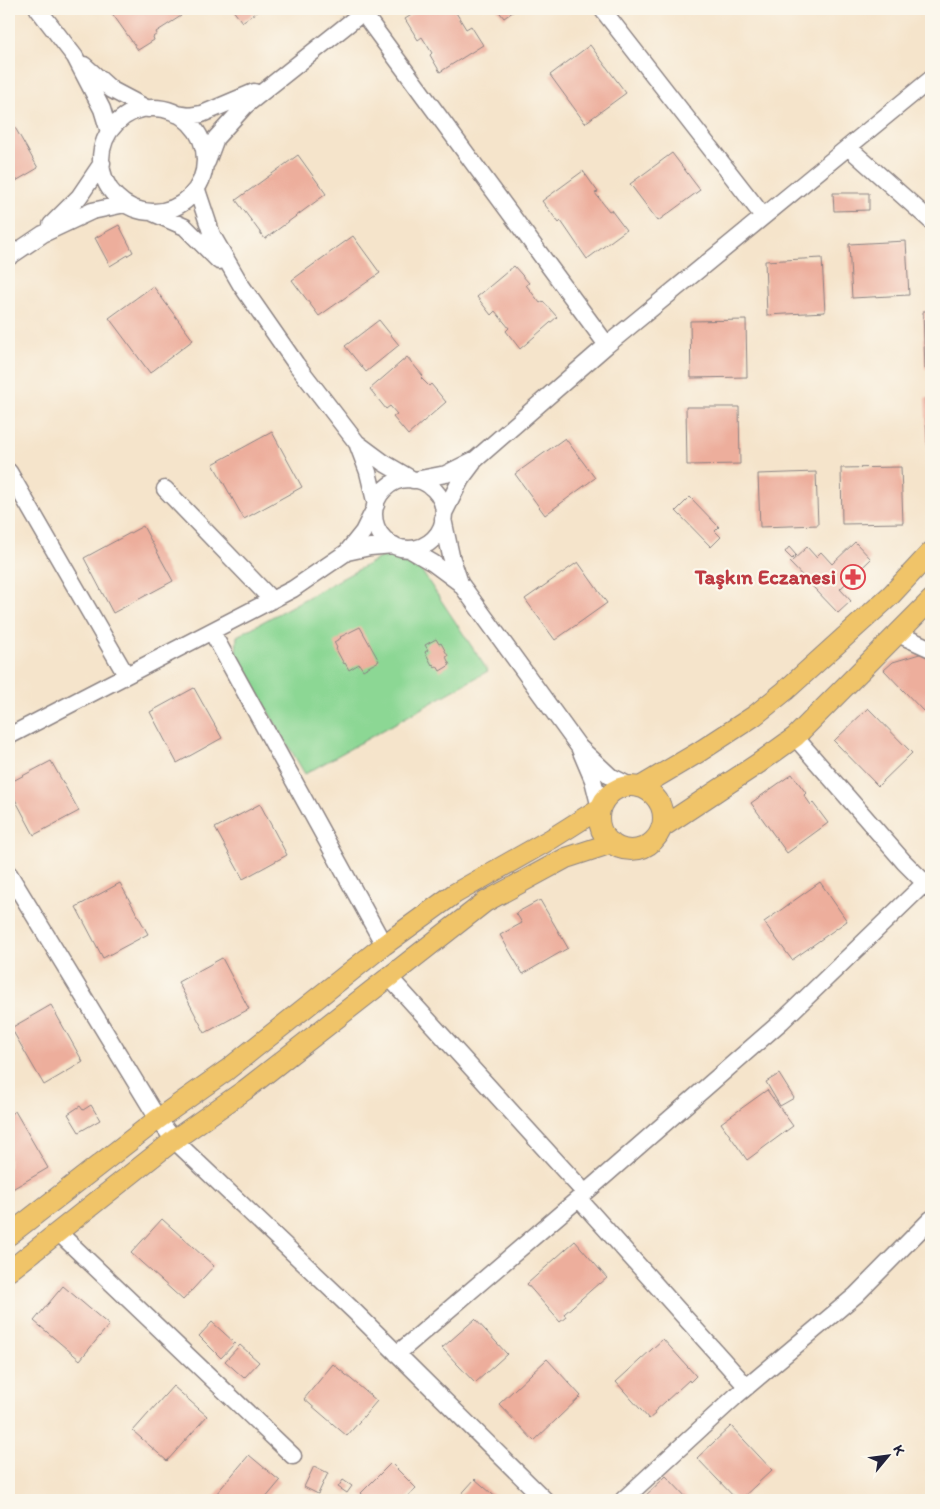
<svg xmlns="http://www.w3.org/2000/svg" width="940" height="1509" viewBox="0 0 940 1509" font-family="Itim,sans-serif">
  <rect width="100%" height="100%" fill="#fbf7ec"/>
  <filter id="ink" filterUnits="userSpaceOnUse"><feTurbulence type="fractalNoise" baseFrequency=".02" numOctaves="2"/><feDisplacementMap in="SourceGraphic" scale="10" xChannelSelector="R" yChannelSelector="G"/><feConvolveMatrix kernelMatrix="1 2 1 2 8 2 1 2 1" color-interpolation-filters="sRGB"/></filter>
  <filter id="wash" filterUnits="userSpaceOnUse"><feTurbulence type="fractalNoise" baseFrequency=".0096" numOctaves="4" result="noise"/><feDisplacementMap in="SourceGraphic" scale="20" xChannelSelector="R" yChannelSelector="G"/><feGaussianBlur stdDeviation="1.12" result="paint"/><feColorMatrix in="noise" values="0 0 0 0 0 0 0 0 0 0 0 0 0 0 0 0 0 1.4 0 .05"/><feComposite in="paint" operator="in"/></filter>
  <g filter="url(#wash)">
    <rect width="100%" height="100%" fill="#f5e4cb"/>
    <path fill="#8cd794" stroke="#577c68" d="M400,551L411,555L488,671L305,774L236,657L237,636L372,562L392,552Z"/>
    <g id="blocks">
      <path fill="#edae9c" d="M109,9H176L181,16L156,32L157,34L153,37L154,40L138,50Z
        M232,9H261L242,22Z
        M421,9H458L455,11L466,29L471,26L483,45L440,72L430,55L432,53L422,37L418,40L405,19Z
        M497,9H517L504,18Z
        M590,45L626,93L585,123L550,75Z
        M13,124L38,168L9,185V127Z
        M672,153L700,190L658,221L630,184Z
        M298,155L326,194L265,239L236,200Z
        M583,171L598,192L595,193L609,211L611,210L626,230L587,259L561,221L559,223L542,201Z
        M833,193H869V210L834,211Z
        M119,225L133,252L110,266L95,238Z
        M353,236L380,273L319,316L292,280Z
        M906,241L909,295L852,298L849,244Z
        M822,258L825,312L767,315L765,261Z
        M514,266L529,283L526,285L540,303L543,301L557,317L520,349L506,331L509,328L495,311L491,315L477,297Z
        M153,286L193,340L150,373L109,318Z
        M923,311H931V369H925Z
        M379,320L399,345L366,372L345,346Z
        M746,320L747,377L691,378L690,321Z
        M407,357L423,376L421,378L429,386L431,384L446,402L408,435L393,417L397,414L390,406L386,409L370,389Z
        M925,398H931V455L928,456Z
        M686,407H739L740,464L687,465Z
        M272,432L302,487L244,519L213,464Z
        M565,438L595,478L545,515L515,474Z
        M901,467L903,523L842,524L841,468Z
        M816,472L818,525L760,527L758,474Z
        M690,497L719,527L715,531L721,537L711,547L676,511Z
        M143,526L173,581L113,613L84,558Z
        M855,542L871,559L840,589L851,601L838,613L790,563L807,547L816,557L821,552L832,564Z
        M789,547L796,555L792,559L785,552Z
        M578,562L607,603L555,640L525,599Z
        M360,627L379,661L363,670L359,664L349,670L345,663L344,664L336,649L337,648L334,642L341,638L340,637Z
        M436,639L439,644L441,643L448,656L446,657L450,665L440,671L437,666L435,667L433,664L432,665L425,652L428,650L425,645Z
        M923,653L931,657V704L923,711L884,670L893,662Z
        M194,688L222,738L177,763L150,712Z
        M868,708L912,753L878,786L834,741Z
        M51,761L79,811L34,835L9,788V783Z
        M792,774L806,793L804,795L811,805L813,803L828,823L787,853L751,803Z
        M260,804L287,855L243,879L215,828Z
        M820,882L847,921L792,960L764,922Z
        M120,883L148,934L103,958L76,907Z
        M540,900L568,948L523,974L500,935L522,923L516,913Z
        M222,958L249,1009L205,1033L178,982Z
        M51,1005L83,1062L44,1085L11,1028Z
        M779,1074L794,1098L780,1106L766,1082Z
        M767,1090L793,1126L747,1160L721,1123Z
        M91,1105L100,1120L79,1132L68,1114L80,1106L83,1110Z
        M15,1111L48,1168L9,1191V1115Z
        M162,1219L214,1266L183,1300L131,1253Z
        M575,1241L607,1278L600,1284L599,1283L564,1314L566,1317L560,1322L527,1284Z
        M63,1286L109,1325L80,1360L34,1321Z
        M475,1319L507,1354L475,1383L442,1348Z
        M212,1322L235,1343L221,1358L199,1336Z
        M663,1339L696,1376L690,1382L689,1380L654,1412L655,1414L649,1419L616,1382Z
        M240,1345L259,1362L244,1378L225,1361Z
        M547,1359L581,1396L534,1441L499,1404Z
        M333,1364L377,1401L347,1436L304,1399Z
        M173,1386L207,1416L167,1461L133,1431Z
        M731,1426L772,1470L740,1500H737L697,1458Z
        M249,1455L280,1481L264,1500H211Z
        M391,1463L416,1488L405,1500H368L361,1493Z
        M314,1466L328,1473L318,1494L304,1487Z
        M666,1476L689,1500H641Z
        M475,1479L499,1500H456Z
        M343,1480L352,1486L347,1493L338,1487Z"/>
    </g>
  </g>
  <g filter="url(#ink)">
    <use href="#blocks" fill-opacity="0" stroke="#8c8383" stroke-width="1"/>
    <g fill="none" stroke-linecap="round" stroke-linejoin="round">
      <defs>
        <path id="minor" d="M38,9L75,57L102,109L109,132
          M360,9L607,345
          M602,9L763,216
          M84,65L112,90L148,109
          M101 160a52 52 0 1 1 104 0a52 52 0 1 1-104 0Z
          M176,114L189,116L202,114L254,92
          M849,148L931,221
          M207,162L216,138L245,106L367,9
          M197,190L212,235L241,285L296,364L357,443L384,463L413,480
          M153,213L185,227L219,261
          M51,225L79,197L102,163
          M9,257L43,234L92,211L125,204
          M357,443L368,472L376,505
          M9,472L126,675
          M374 514a35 35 0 1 1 70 0a35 35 0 1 1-70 0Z
          M415,480L446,474L476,459L607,345L931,79
          M165,489L272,600
          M444,513L461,479L473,463
          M443,519L451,556L460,583L579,747
          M409,549L433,563L460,583
          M347,552L370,547L394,545
          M212,632L384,945
          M898,634L931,649
          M9,736L293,589L347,552L363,532L374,510
          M795,737L904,862L931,889
          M600,808L593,780L579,747L610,776L630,786
          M9,874L158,1119L174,1140L354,1311L545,1500
          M389,977L585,1193L782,1021L925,883
          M579,1199L747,1387
          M58,1232L293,1456
          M397,1354L585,1193
          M623,1500L736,1396L856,1295L931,1219"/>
        <path id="major" d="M599 818a32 32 0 1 1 64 0a32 32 0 1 1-64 0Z
          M640,787L699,752L754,716L785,691L891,595L931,552
          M661,828L759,763L795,737L931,600
          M9,1235L158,1119L227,1070L384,945L454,894L551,839L600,808
          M9,1271L174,1140L245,1090L485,902L566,858L612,843"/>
      </defs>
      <use href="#minor" stroke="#8c8383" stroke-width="19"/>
      <use href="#major" stroke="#8c8383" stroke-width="22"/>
      <use href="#minor" stroke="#fff" stroke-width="16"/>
      <use href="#major" stroke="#f0c469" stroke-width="20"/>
    </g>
  </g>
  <defs>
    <symbol id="pharmacy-ring" viewBox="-11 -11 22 22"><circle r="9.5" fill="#fbf7ec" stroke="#e0444e" stroke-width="1.5"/><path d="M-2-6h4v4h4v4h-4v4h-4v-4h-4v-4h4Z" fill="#e0444e"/></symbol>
  </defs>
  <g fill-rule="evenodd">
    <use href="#pharmacy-ring" x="839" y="563" width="28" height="28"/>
  </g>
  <g text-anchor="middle" stroke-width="4.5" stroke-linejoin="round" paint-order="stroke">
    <g font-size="21" font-weight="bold" fill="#be3a42" stroke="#fbf7ec" text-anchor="end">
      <text x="836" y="584">Taşkın Eczanesi</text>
    </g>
  </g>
  <rect width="940" height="1509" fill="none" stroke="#fbf7ec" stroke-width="30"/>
  <g transform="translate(888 1456) rotate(61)" stroke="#fbf7ec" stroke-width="4" paint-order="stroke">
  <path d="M0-4L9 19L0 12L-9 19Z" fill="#22223b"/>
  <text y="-8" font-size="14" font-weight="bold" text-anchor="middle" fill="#22223b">K</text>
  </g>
</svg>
